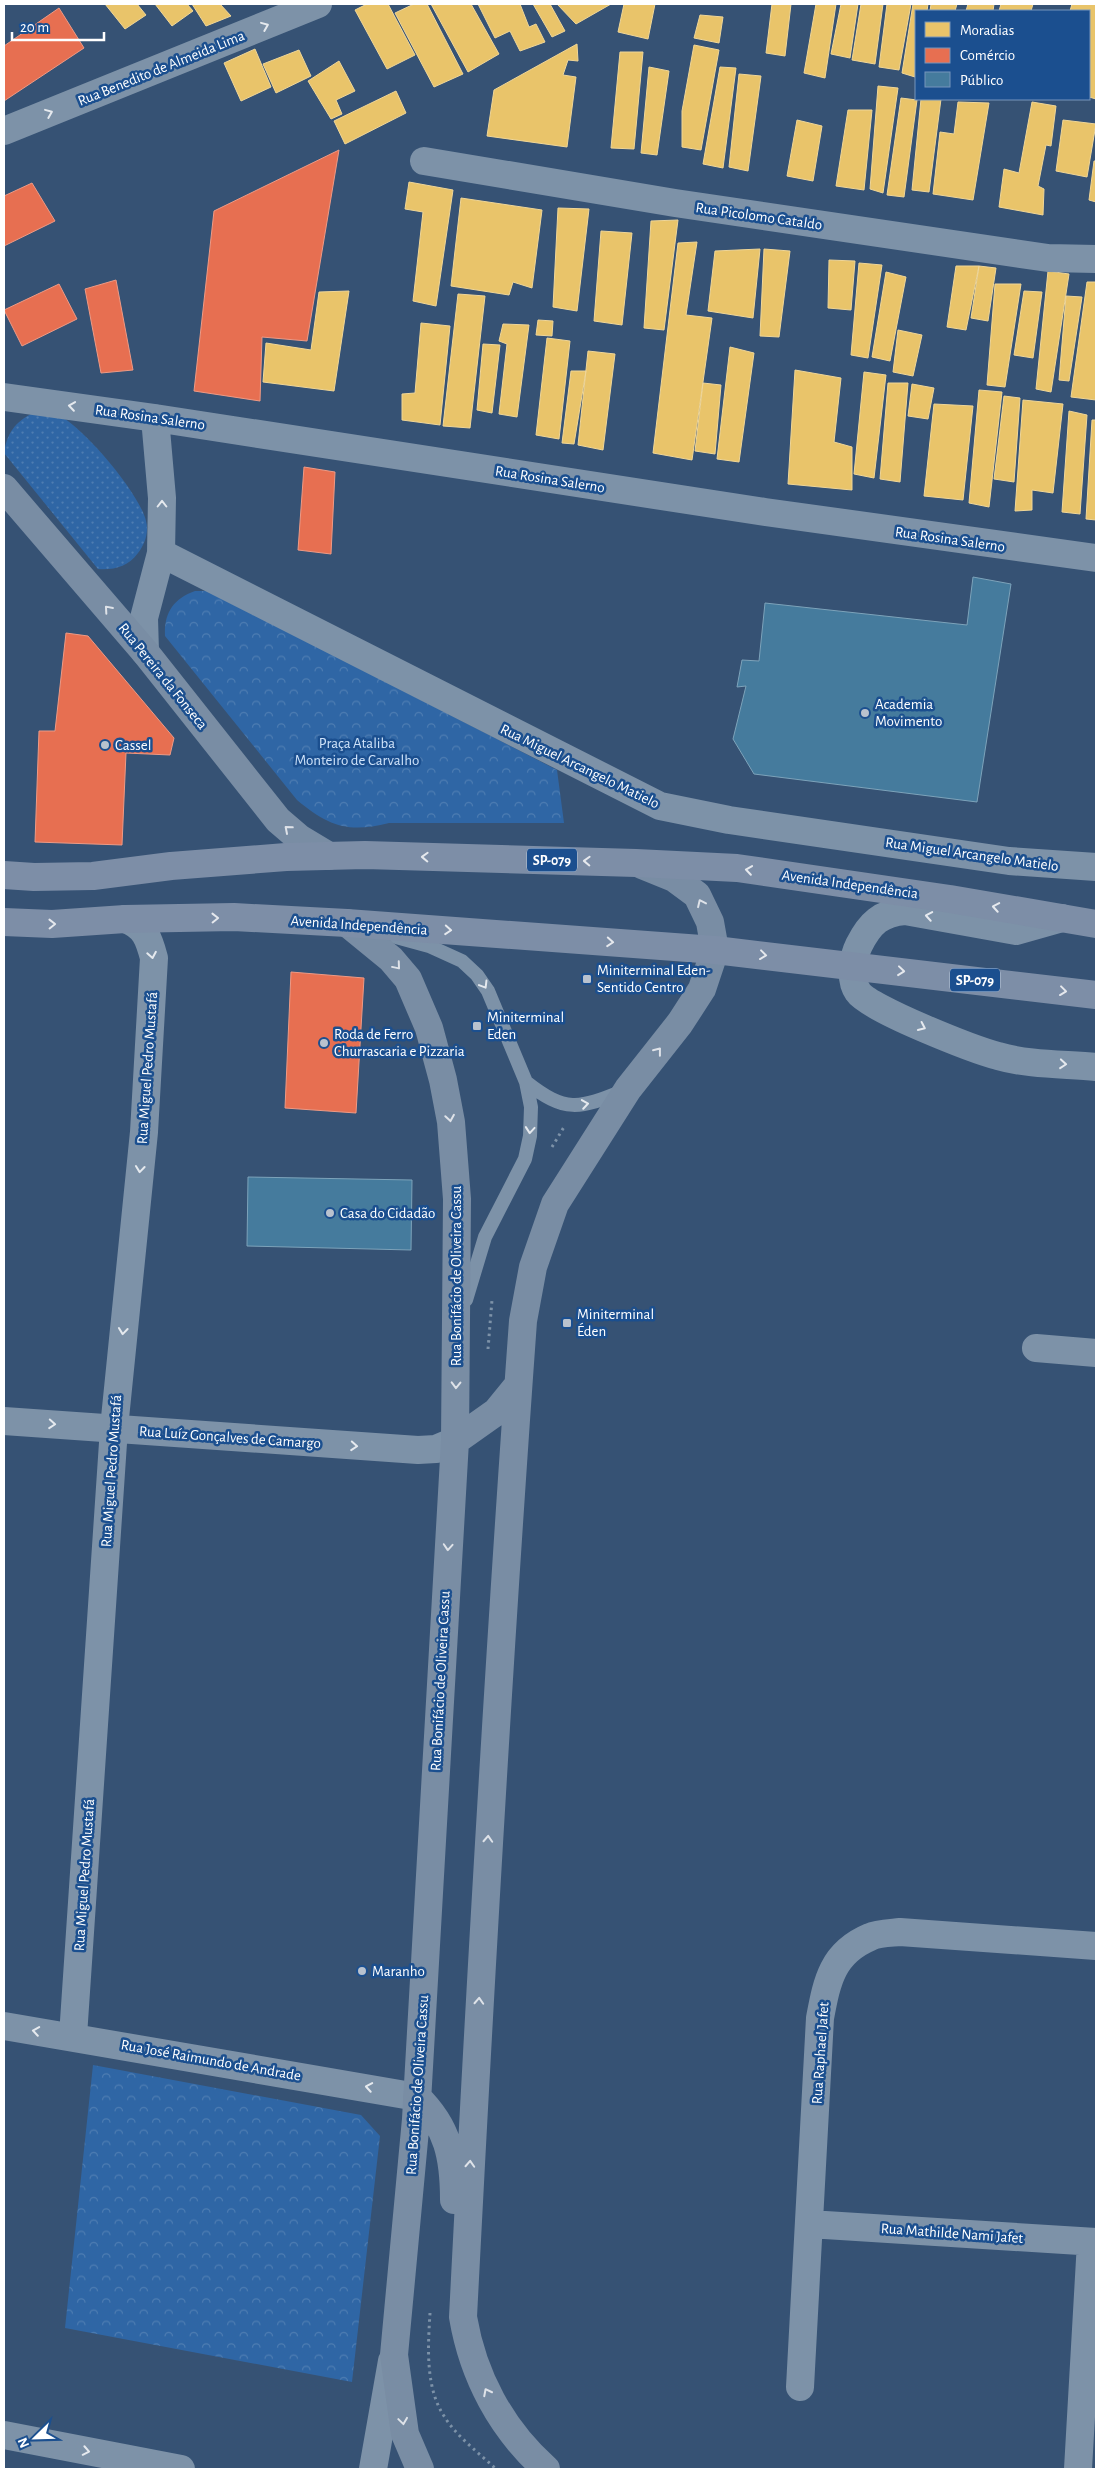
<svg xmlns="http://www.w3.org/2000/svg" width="1100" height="2473" viewBox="0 0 1100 2473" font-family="'Alegreya Sans',sans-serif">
  <defs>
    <pattern id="grass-dots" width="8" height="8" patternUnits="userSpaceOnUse" patternTransform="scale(1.25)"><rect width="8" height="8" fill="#2f66a5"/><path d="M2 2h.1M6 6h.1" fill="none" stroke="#4e7db2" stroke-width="1.8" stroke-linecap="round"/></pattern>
    <pattern id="park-crowns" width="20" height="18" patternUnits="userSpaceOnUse" patternTransform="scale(1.25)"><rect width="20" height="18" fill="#2f66a5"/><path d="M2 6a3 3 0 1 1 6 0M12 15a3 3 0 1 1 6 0" fill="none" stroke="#4e7db2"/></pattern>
  </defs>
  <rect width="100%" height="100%" fill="#365274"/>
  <path fill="url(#grass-dots)" d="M33,413C41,414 53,412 60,416C85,429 140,494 146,521C149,532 145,544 138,553C128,567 114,570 98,569L4,453C7,433 15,422 33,413Z"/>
  <path fill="url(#park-crowns)" d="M195,591H208L219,596L557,770L564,823H389C349,833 329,827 297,800L165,636C164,613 173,599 195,591Z
    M93,2065L361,2115L380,2136L352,2382L65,2328Z"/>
  <path fill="#e9c46a" stroke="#f0d697" d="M105,4H137L146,15L125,29Z
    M155,4H187L193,11L172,26Z
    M192,4H220L231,16L206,26Z
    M367,4H388L415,55L387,69L355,10Z
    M414,4H427L463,74L434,87L395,13Z
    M431,4H471L499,54L468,72Z
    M478,4H520L529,27L536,24L545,42L520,51L510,31L495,38Z
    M533,4H550L565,31L552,37Z
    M557,4H611L576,24Z
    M624,4H655L648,39L618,32Z
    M772,4H791L785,56L766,53Z
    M816,4H836L825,78L804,73Z
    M841,4H858L850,58L831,54Z
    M861,4H883L875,64L852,60Z
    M887,4H911L899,70L879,67Z
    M913,4H928L927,11H916L915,77L902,73Z
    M931,4H957L955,11H930Z
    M968,4H994L993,11H966Z
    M1001,4H1033L1031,11H999Z
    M1072,4H1096V99L1089,97V11H1070Z
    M700,15L723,17L719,43L694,38Z
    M577,44L578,61L568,60L563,75L576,77L567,147L487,136L494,90Z
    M694,45L719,50L701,150L682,147V111Z
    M255,49L271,87L241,101L224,63Z
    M299,50L311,76L276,93L263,64Z
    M620,52H643L634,149L611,148Z
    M339,61L355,91L336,100L342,114L331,119L308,81Z
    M649,67L669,71L657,155L641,153Z
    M720,67L736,68L723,168L703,164Z
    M739,74L761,76L748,171L729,167Z
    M878,86L898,88L883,193L870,189Z
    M396,91L406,113L345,144L334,121Z
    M901,98L917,100L904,197L887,195Z
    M921,99H941L929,192L912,190Z
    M958,102L989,103L973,200L933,194L940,132L954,134Z
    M1032,102L1056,106L1051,146L1046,145L1038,186L1044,189L1043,215L999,207L1004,169L1019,173Z
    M848,110H872L864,190L836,186Z
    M797,120L822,126L813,181L787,176Z
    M1063,120L1096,124L1087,177L1056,171Z
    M1094,161H1096V202L1089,200Z
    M409,182L453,190L436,306L413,301L423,212L405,209Z
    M461,198L542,210L532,288L513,282L509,295L451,286Z
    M558,208L589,209L577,311L553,307Z
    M678,220L664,330L644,328L651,221Z
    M601,231L632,233L622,325L594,321Z
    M697,242L686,315L712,318L692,460L653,453L678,243Z
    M760,249L753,318L708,311L715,251Z
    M764,249L790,251L779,337L760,336Z
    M829,260L855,261L851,310L828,308Z
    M859,263L882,265L868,358L851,355Z
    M956,266H979L966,330L947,327Z
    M979,266L996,268L988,321L971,318Z
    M1048,271L1069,274L1051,392L1036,389Z
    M886,272L906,277L890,361L872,357Z
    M1087,282H1096V400L1071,397Z
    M995,284H1021L1005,387L987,385Z
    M349,291L334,391L263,382L266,343L311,350L319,292Z
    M1024,291L1042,292L1033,358L1014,355Z
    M458,294L485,296L470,428L443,426Z
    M1066,296L1082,297L1069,381L1059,380Z
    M538,320L553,321L552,336L536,335Z
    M421,323L450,326L440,425L402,420V394L415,393Z
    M503,324L529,325L517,417L499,414L507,344L499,341Z
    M898,330L922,335L913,376L893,372Z
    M547,338L570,341L559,439L536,435Z
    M483,344L500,345L492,413L477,410Z
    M730,347L754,353L739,462L717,459Z
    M588,351L615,354L603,450L578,445Z
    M795,370L841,378L834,442L852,447V490L788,484Z
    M571,371H586L574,444L562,443Z
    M864,372L886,375L874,478L854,474Z
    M703,383L721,385L715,454L695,451Z
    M888,383H908L900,482L880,479Z
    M912,384L934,388L928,419L908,416Z
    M979,390L1002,392L989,507L969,503Z
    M1004,396L1020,398L1014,482L994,479Z
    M1023,400L1063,404L1053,493L1032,490V510L1015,511Z
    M934,404L973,406L963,500L924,496Z
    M1069,411L1087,415L1080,514L1062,512Z
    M1092,420H1096V520L1086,519Z"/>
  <path fill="#e76f51" stroke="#ee9a85" d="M59,8L84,48L4,101V46Z
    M339,150L307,341L262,337L260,401L194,391L214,211Z
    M32,183L55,221L4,246V196Z
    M116,280L133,370L101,373L85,289Z
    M59,284L77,319L22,346L4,310Z
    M304,467L335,472L331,554L298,550Z
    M66,633L88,636L174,738L170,755L126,753L122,845L35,842L39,731H55Z
    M291,972L364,978L356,1113L285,1108Z"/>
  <path fill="#457b9d" stroke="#7da3ba" d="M973,577L1011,584L977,802L754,774L733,739L746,686L737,687L742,660L759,661L765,603L967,625Z
    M248,1177L412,1180L411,1250L247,1246Z"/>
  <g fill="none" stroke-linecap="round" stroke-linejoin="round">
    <path stroke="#7d92a8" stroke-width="3" stroke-dasharray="2.5 4" stroke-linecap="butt" d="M552,1147L564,1127
      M488,1349L492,1300
      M430,2313C428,2346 425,2387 444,2416C456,2436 479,2453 496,2469"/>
    <path stroke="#7d92a8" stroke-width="14" d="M396,937L429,946L462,961L477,975L488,991L526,1082L531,1107L530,1136L525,1159L485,1237L466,1300
      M526,1082C565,1113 579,1109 623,1091"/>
    <path stroke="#7d92a8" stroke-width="28" d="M4,131L318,4
      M424,161L675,203L1048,258L1096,259
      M4,397L155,418L765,512L1096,558
      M161,553L660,806L729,820L1009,861L1096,867
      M145,652L144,618L161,553L162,498L155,418
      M1062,918L1016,931L905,911C881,913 870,923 859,945C853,957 849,979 858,992C869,1009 975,1050 998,1056C1029,1065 1064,1064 1096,1067
      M1036,1348L1096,1353
      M4,1421L418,1450L436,1449L455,1441
      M4,2026L417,2097
      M73,2036L114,1428L144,1132L154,958C149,939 145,926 125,919
      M809,2224L1096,2242
      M800,2387L820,2018C827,1981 832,1953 870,1937C878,1933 891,1933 900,1932L1096,1946
      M4,2435L181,2469
      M373,2469L392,2361
      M1078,2469L1091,2242"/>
    <path stroke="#798da4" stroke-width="28" d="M4,488L145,652L278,820L299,838L329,856
      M347,923L391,959L408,979L429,1028L443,1080L451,1122L457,1199L455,1441L416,2119L394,2355L405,2434L420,2469
      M455,1441L496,1412L518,1385
      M417,2097C448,2127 454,2157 454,2200
      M546,2469C501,2429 473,2376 463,2317C480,1985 499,1653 523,1321L533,1267L555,1204L628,1089L680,1023L702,989L715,950L710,922L697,895L674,878L642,865"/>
    <path stroke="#7d8ea7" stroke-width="28" d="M4,875L34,877L93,876L171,866L286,857L365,855L636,863L737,868L950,899L1096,924
      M4,922L52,924L125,919L234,917L347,923L715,950L1096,995"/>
  </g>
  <defs><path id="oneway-chevron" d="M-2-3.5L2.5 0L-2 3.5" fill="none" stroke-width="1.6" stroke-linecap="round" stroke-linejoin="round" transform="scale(1.25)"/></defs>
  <g stroke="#e5e9ee">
    <use href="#oneway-chevron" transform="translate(265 26) rotate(-22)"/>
    <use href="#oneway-chevron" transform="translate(49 113) rotate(-22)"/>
    <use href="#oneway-chevron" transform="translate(72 406) rotate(-172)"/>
    <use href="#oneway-chevron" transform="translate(162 504) rotate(-90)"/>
    <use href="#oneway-chevron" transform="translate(929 916) rotate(-170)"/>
    <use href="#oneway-chevron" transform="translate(152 955) rotate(80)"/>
    <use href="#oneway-chevron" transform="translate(484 985) rotate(59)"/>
    <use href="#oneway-chevron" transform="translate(922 1027) rotate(25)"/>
    <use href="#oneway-chevron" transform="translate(1063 1064) rotate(5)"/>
    <use href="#oneway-chevron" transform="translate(585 1104) rotate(-9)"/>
    <use href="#oneway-chevron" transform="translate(530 1130) rotate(95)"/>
    <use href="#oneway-chevron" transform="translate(140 1169) rotate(96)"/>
    <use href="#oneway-chevron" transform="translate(123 1331) rotate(96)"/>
    <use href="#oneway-chevron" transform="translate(52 1424) rotate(4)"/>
    <use href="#oneway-chevron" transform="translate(354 1446) rotate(4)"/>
    <use href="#oneway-chevron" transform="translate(36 2031) rotate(-171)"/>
    <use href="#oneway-chevron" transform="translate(369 2087) rotate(-170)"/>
    <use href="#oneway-chevron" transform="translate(86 2451) rotate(11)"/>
  </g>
  <g stroke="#dee2e8">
    <use href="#oneway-chevron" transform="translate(108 609) rotate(-131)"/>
    <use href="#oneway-chevron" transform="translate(288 829) rotate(-139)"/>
    <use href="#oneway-chevron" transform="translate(701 903) rotate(-115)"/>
    <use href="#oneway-chevron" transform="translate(397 966) rotate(50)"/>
    <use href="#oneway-chevron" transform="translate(658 1051) rotate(-52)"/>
    <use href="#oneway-chevron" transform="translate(450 1118) rotate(81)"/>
    <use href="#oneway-chevron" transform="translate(456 1385) rotate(91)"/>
    <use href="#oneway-chevron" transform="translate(448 1547) rotate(94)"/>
    <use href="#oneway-chevron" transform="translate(488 1839) rotate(-87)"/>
    <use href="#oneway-chevron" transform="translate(479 2001) rotate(-87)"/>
    <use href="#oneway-chevron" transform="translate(470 2164) rotate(-87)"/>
    <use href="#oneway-chevron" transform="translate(487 2392) rotate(-117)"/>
    <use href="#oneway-chevron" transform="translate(403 2421) rotate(82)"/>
  </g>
  <g stroke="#e5e8ed">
    <use href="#oneway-chevron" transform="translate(425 857) rotate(-178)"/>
    <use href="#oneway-chevron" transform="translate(587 861) rotate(-178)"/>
    <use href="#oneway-chevron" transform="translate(749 870) rotate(-172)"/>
    <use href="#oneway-chevron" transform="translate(996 907) rotate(-170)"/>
    <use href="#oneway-chevron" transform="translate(215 918) rotate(-1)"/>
    <use href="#oneway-chevron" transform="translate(52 924) rotate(-1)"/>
    <use href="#oneway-chevron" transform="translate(448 930) rotate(4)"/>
    <use href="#oneway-chevron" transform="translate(610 942) rotate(4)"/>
    <use href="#oneway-chevron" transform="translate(763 955) rotate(7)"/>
    <use href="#oneway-chevron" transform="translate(901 971) rotate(6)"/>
    <use href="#oneway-chevron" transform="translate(1063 991) rotate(7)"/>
  </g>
  <g fill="#b9c2ce" stroke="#1b4f8f" stroke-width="2">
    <circle cx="865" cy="713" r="5"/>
    <circle cx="105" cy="745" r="5"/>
    <rect x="582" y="974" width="10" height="10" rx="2.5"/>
    <rect x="472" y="1021" width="10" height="10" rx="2.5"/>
    <circle cx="324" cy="1043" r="5"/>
    <circle cx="330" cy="1213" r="5"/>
    <rect x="562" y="1318" width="10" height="10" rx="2.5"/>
    <circle cx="362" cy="1971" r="5"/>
  </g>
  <g text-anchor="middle" stroke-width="5" stroke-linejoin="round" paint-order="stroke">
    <g fill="#1b4f8f" stroke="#bbcadd" stroke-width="1">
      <rect x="527" y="848.5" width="50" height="23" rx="4"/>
      <rect x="950" y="968.5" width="50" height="23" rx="4"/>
    </g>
    <g font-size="14" font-weight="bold" fill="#fff">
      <text x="552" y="865">SP-079</text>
      <text x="975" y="985">SP-079</text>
    </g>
    <g font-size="15" fill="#fff" stroke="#1b4f8f">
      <text transform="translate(161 68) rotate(-22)" y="5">Rua Benedito de Almeida Lima</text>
      <text transform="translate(759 216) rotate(8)" y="5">Rua Picolomo Cataldo</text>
      <text transform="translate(150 417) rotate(8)" y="5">Rua Rosina Salerno</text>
      <text transform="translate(550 479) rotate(9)" y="5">Rua Rosina Salerno</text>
      <text transform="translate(950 539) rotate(8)" y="5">Rua Rosina Salerno</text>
      <text transform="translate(163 676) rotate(51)" y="5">Rua Pereira da Fonseca</text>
      <text transform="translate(580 766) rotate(26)" y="5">Rua Miguel Arcangelo Matielo</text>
      <text transform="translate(972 854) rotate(8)" y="5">Rua Miguel Arcangelo Matielo</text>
      <text transform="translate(850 884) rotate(8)" y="5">Avenida Independência</text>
      <text transform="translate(359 925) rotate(4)" y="5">Avenida Independência</text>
      <text transform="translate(147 1068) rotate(-86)" y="5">Rua Miguel Pedro Mustafá</text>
      <text transform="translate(456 1276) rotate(-90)" y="5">Rua Bonifácio de Oliveira Cassu</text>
      <text transform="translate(230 1437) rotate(4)" y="5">Rua Luíz Gonçalves de Camargo</text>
      <text transform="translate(111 1471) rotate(-86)" y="5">Rua Miguel Pedro Mustafá</text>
      <text transform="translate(440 1681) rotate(-87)" y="5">Rua Bonifácio de Oliveira Cassu</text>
      <text transform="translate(84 1875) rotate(-86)" y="5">Rua Miguel Pedro Mustafá</text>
      <text transform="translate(820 2053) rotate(-86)" y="5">Rua Raphael Jafet</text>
      <text transform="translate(211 2060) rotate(10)" y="5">Rua José Raimundo de Andrade</text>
      <text transform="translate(417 2085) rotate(-86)" y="5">Rua Bonifácio de Oliveira Cassu</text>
      <text transform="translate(952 2233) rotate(4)" y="5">Rua Mathilde Nami Jafet</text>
    </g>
    <g font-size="15" fill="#fff" stroke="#1b4f8f" text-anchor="start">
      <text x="875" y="709">Academia<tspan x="875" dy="17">Movimento</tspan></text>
      <text x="115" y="750">Cassel</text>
      <text x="597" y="975">Miniterminal Eden-<tspan x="597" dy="17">Sentido Centro</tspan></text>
      <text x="487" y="1022">Miniterminal<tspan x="487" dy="17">Eden</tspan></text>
      <text x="334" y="1039">Roda de Ferro<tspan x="334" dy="17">Churrascaria e Pizzaria</tspan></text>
      <text x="340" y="1218">Casa do Cidadão</text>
      <text x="577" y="1319">Miniterminal<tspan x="577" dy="17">Éden</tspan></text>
      <text x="372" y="1976">Maranho</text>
    </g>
    <g font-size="15" fill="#cfe3fa" stroke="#1b4f8f">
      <text x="357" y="748">Praça Ataliba<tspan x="357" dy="17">Monteiro de Carvalho</tspan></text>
    </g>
  </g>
  <rect width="1100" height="2473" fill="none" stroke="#ffffff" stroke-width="10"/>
  <rect x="915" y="10" width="175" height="90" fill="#1b4f8f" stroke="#7695bc"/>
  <rect x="925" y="22" width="25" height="15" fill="#e9c46a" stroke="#7695bc"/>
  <text x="960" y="35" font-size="15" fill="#ffffff">Moradias</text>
  <rect x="925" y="48" width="25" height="15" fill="#e76f51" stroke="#7695bc"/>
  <text x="960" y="60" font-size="15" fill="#ffffff">Comércio</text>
  <rect x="925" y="72" width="25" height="15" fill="#457b9d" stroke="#7695bc"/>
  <text x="960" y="85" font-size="15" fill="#ffffff">Público</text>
  <g transform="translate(35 2438) rotate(247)" stroke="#1b4f8f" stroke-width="4" paint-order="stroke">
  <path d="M0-4L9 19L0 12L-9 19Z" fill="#ffffff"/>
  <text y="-8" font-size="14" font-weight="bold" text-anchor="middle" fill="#ffffff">N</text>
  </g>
  <path d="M12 32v8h92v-8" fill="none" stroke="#ffffff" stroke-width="2.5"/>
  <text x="20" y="32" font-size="15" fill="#ffffff" stroke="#1b4f8f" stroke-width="4" paint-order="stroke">20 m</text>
</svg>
